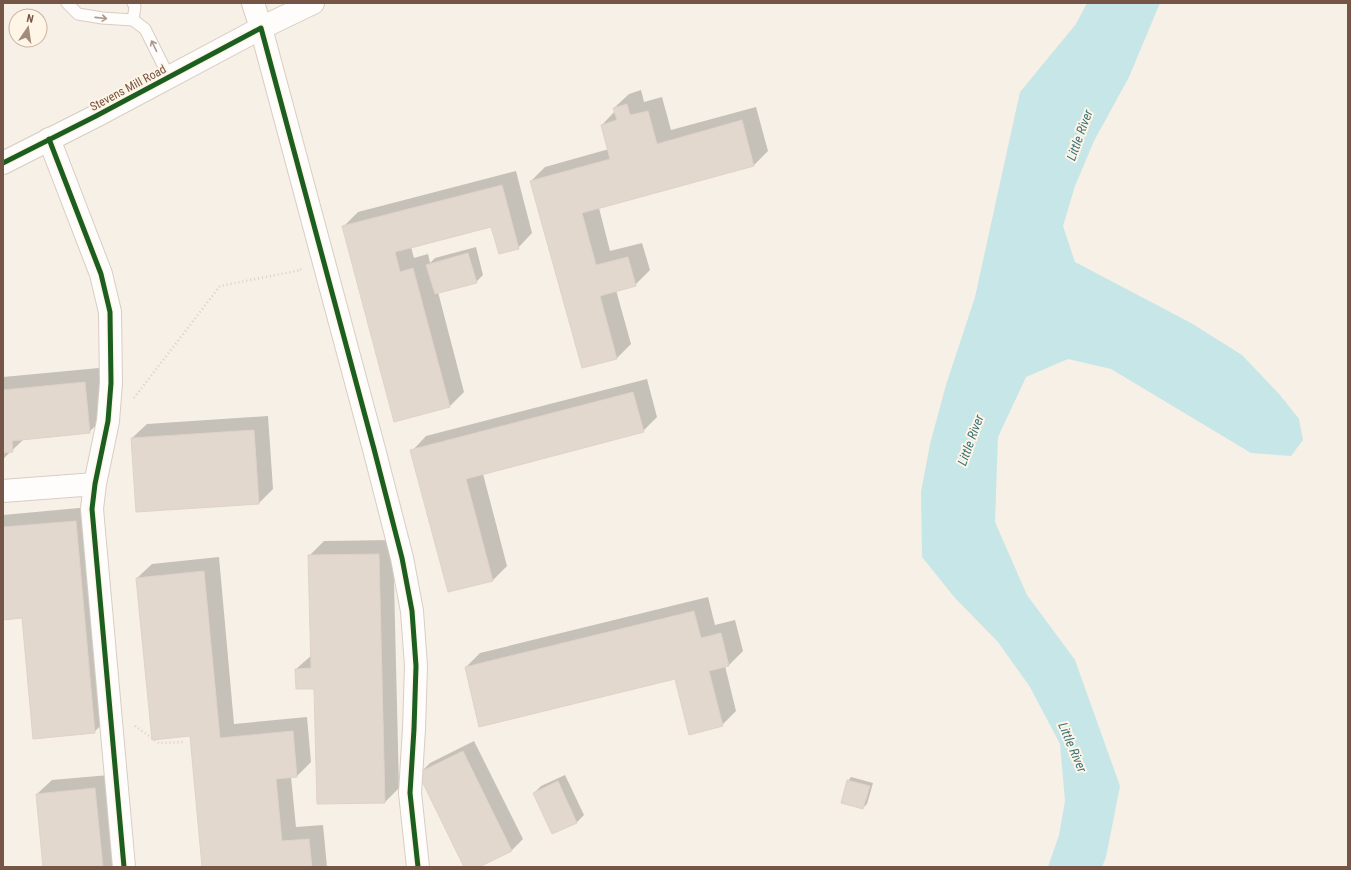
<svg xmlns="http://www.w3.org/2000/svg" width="1351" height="870" viewBox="0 0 1351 870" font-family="'Roboto Condensed',sans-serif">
  <rect width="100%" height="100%" fill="#f7f0e6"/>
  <path fill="#c7e6e7" d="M1087,3H1160L1129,77L1094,141L1075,186L1063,226L1075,262L1191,323L1242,355L1280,395L1299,419L1303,440L1291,456L1251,453L1111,369L1068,359L1026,377L998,437L995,522L1027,595L1075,660L1120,786L1106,857L1102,867H1048L1059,835L1065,801L1060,744L1030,687L998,642L955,598L922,557L921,492L930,444L946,385L975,297L1020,92L1076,24Z"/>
  <path fill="#0003" d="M641,90L644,102L662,97L671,130L756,107L768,151L754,165L599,208L610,251L642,243L650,270L635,285L616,290L631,344L617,358L582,367L531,181L545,167L609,149L602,125L615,111L614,108L629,94Z
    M516,171L532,233L518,248L492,226L411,247L414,258L428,254L430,263L435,258L476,247L483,275L476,282L438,292L464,392L450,406L343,227L358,212Z
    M99,368L104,418L89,432L25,438L3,459V377Z
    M647,379L657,417L643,431L483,474L507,566L493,580L449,591L412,451L426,436Z
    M268,416L273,489L259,503L132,438L147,424Z
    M90,507L109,718L94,732L23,617L3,619V515Z
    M393,540L399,788L385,802L315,688L296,669L312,655L309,556L324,541Z
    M219,557L234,724L307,717L311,762L297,776L291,777L296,827L323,825L327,867H203L190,735L137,578L152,564Z
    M708,597L715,625L735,620L743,651L729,665L725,666L736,711L722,725L676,678L466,667L480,653Z
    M474,741L523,839L512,850L477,867H466L419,774L430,763Z
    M109,775L118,867H44L37,794L52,780Z
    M565,775L584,815L577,822L534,793L541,786Z
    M851,777L873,783L867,804L863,808L848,781Z"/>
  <path fill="#e3d8ce" stroke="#e0d2c8" d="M627,104L630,115L648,111L657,144L742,120L754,166L582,213L596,265L628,257L636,286L600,296L617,359L582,368L530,181L610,159L601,125L617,120L613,108Z
    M502,185L519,249L499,254L491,227L395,252L400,272L413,268L450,407L394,422L342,226Z
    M468,253L477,283L435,294L426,265Z
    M85,382L90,433L12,441L13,452L3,453V390Z
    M633,392L644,432L466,479L493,581L448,592L410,450Z
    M254,430L259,504L136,512L131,438Z
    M76,521L95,733L33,739L22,618L3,620V527Z
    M379,554L385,803L317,804L314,689H296L295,669L311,668L308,555Z
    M204,571L220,738L293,731L297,777L276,779L282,841L309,839L312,867H202L190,736L152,740L136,578Z
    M694,611L701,638L721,633L729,666L709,671L723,726L689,735L675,679L479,727L465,667Z
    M463,751L512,851L479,867H464L418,773Z
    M847,780L870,786L863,809L841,803Z
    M558,781L577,823L552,834L533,793Z
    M95,788L103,867H43L36,794Z"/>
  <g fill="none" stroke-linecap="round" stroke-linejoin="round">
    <defs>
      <path id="lane" d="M67,3L78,14L102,18L133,20L135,7L133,3
        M133,20L145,29L169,77"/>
      <path id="street" d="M261,28L374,449L402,558L412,611L416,666L414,729L410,793L418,867
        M49,139L101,274L110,312L111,383L108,421L95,484L92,509L124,867
        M3,491L95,484"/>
      <path id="secondary" d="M253,3L261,28
        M3,163L96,116L261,28L313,3"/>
    </defs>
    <use href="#lane" stroke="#d8cdc4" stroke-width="13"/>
    <use href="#street" stroke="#d8cdc4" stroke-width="24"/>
    <use href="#secondary" stroke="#d7ccc3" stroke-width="24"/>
    <path stroke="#dad0ca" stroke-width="2.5" stroke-dasharray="1 3" stroke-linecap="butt" d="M134,398L220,286L301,270L300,269
      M135,726L159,743L184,742"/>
    <use href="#lane" stroke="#fefdfb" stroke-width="11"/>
    <use href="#street" stroke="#fefdfb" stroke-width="22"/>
    <use href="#secondary" stroke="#fefdfb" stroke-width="22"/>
    <defs>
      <path id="cycleway" d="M49,139L101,274L110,312L111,383L108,421L95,484L92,509L124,867
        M3,163L96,116L261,28L374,449L402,558L412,611L416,666L414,729L410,793L418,867"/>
    </defs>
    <use href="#cycleway" stroke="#fff5e7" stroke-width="8"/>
    <use href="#cycleway" stroke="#1b5e20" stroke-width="5"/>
  </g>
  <defs><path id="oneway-shaft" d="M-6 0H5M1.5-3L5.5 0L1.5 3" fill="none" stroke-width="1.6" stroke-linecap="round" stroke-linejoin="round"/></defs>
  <g stroke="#ac988e">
    <use href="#oneway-shaft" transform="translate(101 18) rotate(6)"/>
    <use href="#oneway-shaft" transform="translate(154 46) rotate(-116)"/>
  </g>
  <g text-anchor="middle" stroke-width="4" stroke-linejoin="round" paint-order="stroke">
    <g font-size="12" fill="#755545" stroke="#fff5e7">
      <text transform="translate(128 88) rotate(-28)" y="4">Stevens Mill Road</text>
    </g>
    <g font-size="13" font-style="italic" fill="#39747c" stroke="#fff5e7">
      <text transform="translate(1079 135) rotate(-70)" y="5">Little River</text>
      <text transform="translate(970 440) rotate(-70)" y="5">Little River</text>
      <text transform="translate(1073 747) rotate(67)" y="5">Little River</text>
    </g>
  </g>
  <rect width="1351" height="870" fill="none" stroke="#755545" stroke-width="8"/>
  <g transform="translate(28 28) rotate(13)"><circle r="19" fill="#fff5e7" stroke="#c8b5a6"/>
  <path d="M0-3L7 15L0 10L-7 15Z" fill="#a28b7d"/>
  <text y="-6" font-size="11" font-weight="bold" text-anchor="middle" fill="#755545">N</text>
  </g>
</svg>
